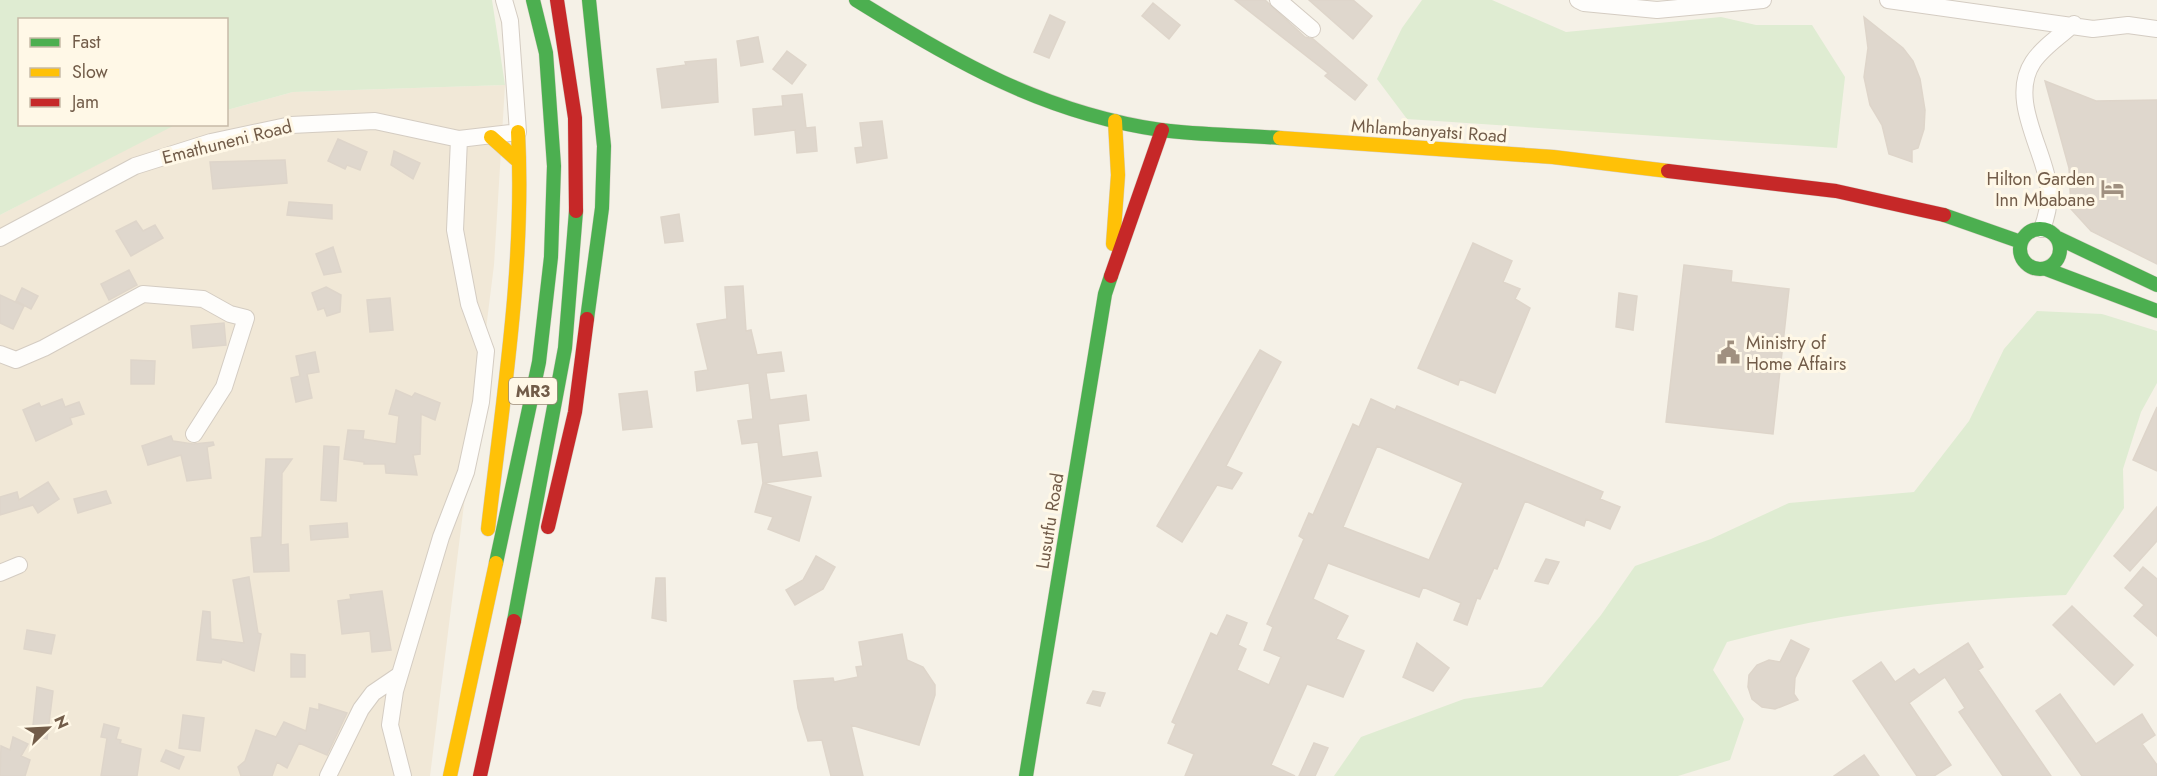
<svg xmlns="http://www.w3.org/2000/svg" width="2157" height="776" viewBox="0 0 2157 776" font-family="Jost,sans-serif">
  <rect width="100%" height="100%" fill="#f5f1e7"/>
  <path fill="#f1e8d7" d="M505,85L494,265L430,776H0V215L171,126L226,124L227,110L293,92Z"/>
  <path fill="#dfecd2" d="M0,0H492L505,85L293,92L227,110L226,20H20V124L175,125L0,215Z
    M1422,0H1492L1566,32L1721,17L1756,25H1812L1845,77L1837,148L1407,119L1377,79L1402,28Z
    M2037,311L2102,314L2157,331V383L2141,412L2123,469L2124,508L2066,595C1952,600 1837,612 1727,642L1713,670L1744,719L1730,760L1678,776H1334L1361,737L1464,699L1542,687L1601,615L1635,566L1711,539L1789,503L1914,492L1969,421L2004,349Z"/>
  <path fill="#dfd7cd" stroke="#ded5ca" stroke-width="1.5" fill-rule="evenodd" d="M1235,0H1265L1305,37L1313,39L1367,85L1355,100L1325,76L1328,73Z
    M1309,0H1353L1372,16L1353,39Z
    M1153,3L1180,25L1169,39L1142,16Z
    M1050,15L1065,22L1049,58L1034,52Z
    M1864,17L1903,48L1913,61L1920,79L1925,110L1924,129L1918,148L1912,150V162L1889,154L1882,125L1870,105L1864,77L1868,48Z
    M758,37L763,62L741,66L737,41Z
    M787,51L806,65L792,84L773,69Z
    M716,59L718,102L662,108L657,69L686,65L685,62Z
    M2045,81L2096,101L2157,100V264L2091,231L2071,209L2069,168Z
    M802,94L806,128L815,127L817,151L797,153L795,130L755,135L753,109L783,106L782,96Z
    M882,121L887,158L857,163L855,148L863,147L860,123Z
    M338,139L367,152L360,170L347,165L345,169L328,161Z
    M394,151L420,163L413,179L391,165Z
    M285,160L287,183L213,189L210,162Z
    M289,202L332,205V219L287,215Z
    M679,214L683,241L665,243L661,217Z
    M136,221L143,231L155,225L163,238L131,256L116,231Z
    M1473,243L1512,261L1503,282L1520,289L1515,299L1530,308L1495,393L1460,379L1458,385L1418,368Z
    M333,247L341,272L324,275L316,254Z
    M1684,265L1732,271L1731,282L1789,289L1773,434L1666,422Z
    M129,270L137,285L109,300L101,284Z
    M743,286L746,331L751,330L757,355L781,352L784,371L766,373L770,400L806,395L809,420L778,424L782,457L817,452L821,476L763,483L758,442L742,444L738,421L753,419L749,383L697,391L695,372L708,370L697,324L727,319L725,287Z
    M326,287L341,295L340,312L327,316L324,308L318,310L312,293Z
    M22,288L38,296L31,309L16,301Z
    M1619,293L1637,296L1633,330L1616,327Z
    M0,295L24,306L13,329L0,323Z
    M390,298L393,330L370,332L367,300Z
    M224,323L226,345L193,348L191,326Z
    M1260,350L1281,362L1226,466L1242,473L1232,489L1217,485L1182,542L1157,526Z
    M315,352L319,372L307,374L312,398L296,402L291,378L300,376L296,356Z
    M131,360L155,361L154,384H131Z
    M396,390L412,397L415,393L440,403L435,420L421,414L420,454L413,455L417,475L386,473L385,464H364V462L344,459L348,430L364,431L363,439L396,444L399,416L389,414Z
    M647,391L652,427L623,430L619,394Z
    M62,399L65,407L79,402L84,414L70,418L72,424L36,441L23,410L39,403L41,407Z
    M1371,399L1395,410L1397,406L1603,492L1600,499L1620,507L1610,529L1586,519L1584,526L1525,501L1497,569L1494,568L1480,599L1477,598L1467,625L1454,620L1461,603L1423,587L1419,597L1328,563L1313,599L1348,616L1336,639L1364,651L1343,697L1307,684L1271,765L1295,776H1185L1194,754L1168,743L1176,724L1172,722L1211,633L1217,636L1227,615L1247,623L1238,645L1246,649L1237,670L1269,685L1281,657L1264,650L1273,627L1267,624L1304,539L1299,536L1309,513L1313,515L1353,424L1359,427ZM1377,446L1463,483L1429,560L1343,527Z
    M2157,407V471L2133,460Z
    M171,436L173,441L193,444L213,442L214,445L207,447L211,478L187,481L181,455L148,465L142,446Z
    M324,446L339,447L336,501L321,500Z
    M266,459H292L282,473L281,545L288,544L289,571L254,572L251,538L262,537Z
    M48,482L59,499L38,513L33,505L0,515V497L17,492L19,500Z
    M763,483L811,497L799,541L768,529L773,517L755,512Z
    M106,491L111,503L78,513L74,499Z
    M2157,507V541L2130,571L2114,556Z
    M347,523L348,537L311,540L310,526Z
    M816,556L835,567L823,589L795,605L786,590L803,580Z
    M1546,559L1559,562L1548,584L1535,581Z
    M2143,567L2157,579V636L2134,616L2144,605L2125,588Z
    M249,577L258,633L261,634L254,671L222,659L221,663L197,660L203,611L210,612L211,639L244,643L233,580Z
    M656,578H665L666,621L652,618Z
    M382,591L391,650L372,652L370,631L342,634L338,601L351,599L350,595Z
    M2072,606L2133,665L2114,685L2053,625Z
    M27,630L55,635L51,654L24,649Z
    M902,634L907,660L923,667L935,685V695L919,745L851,725L863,776H831L822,740L808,741L798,708L794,681L833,678L834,682L858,677L856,667L863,666L859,642Z
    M1791,640L1809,649L1795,678L1794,694L1798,700L1775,709L1762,707L1752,699L1748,687L1749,675L1757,665L1769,660L1780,662Z
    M1417,643L1449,668L1433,691L1403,677Z
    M1968,643L1983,667L1978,670L2051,776H2003L1959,712L1965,708L1945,677L1909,703L1951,765L1934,776H1917L1853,681L1881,662L1895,682L1914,669L1919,675Z
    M291,654L305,655V677H291Z
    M37,687L53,691L47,739L32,735Z
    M1093,691L1105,693L1100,706L1087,703Z
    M2060,694L2096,744L2142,714L2155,735L2142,744L2157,765V776H2082L2036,711Z
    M319,704L347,713L327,755L299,743L287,768L277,762L272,776H241L238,767L245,761L256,730L276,737L284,722L306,731L310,708L319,710Z
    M183,715L204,718L200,751L179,748Z
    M104,724L119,728L116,739L121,740L120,743L141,749L137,776H101L107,738L101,737Z
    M13,737L28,744L21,756L30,760L25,776H0L1,746L10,750Z
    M1314,743L1328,748L1315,776H1299Z
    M166,750L184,757L179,769L161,761Z
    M1864,755L1879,776H1834Z"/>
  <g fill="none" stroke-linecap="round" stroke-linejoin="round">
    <defs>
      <path id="street" d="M1278,0L1312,29
        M1578,0L1584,3L1657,10L1763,0
        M1888,0L2093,29L2128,25L2157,29
        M2042,229C2048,213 2051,199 2048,183C2042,146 2009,98 2033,62C2042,48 2061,35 2074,24
        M0,238L135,166L211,142L291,125L375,121L459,139L518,132L510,21L504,0
        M0,354L16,360L44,348L143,294L203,299L230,314L246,318L224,387L194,434
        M0,573L19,565
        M328,776L361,709L373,693L398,676
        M403,776L390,725L395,691L441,537L466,472L481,402L486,351L469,304L455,230L459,139"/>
      <path id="fast" d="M856,0C954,61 1044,113 1161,130C1200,135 1240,135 1280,138
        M1944,215L2021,242
        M2020 249a20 20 0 1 1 40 0a20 20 0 1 1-40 0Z
        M2058,238L2157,285
        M2046,269L2157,311
        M587,319L602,208L604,146L589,0
        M496,563L539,362L551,257L554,166L546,53L533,0
        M514,621L565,348L576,211
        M1026,776L1105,294L1111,276"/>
      <path id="slow" d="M491,137L518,161
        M1280,138L1553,157L1668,171
        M1113,244L1118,175L1115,121
        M488,529C503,397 525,265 518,132
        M450,776L496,563"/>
      <path id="jam" d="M557,0L575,118L576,211
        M1668,171L1836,191L1944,215
        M1111,276L1162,130
        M548,527L575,412L587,319
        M480,776L514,621"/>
    </defs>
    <use href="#street" stroke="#d4ccc2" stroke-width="18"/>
    <use href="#fast" stroke="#d6cec4" stroke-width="15"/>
    <use href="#slow" stroke="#d6cec4" stroke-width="15"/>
    <use href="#jam" stroke="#d6cec4" stroke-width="15"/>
    <use href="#street" stroke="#fefdfb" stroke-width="16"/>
    <use href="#fast" stroke="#4caf50" stroke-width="14"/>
    <use href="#slow" stroke="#ffc107" stroke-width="14"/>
    <use href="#jam" stroke="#c62828" stroke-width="14"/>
  </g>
  <defs>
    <symbol id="hotel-bare" viewBox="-9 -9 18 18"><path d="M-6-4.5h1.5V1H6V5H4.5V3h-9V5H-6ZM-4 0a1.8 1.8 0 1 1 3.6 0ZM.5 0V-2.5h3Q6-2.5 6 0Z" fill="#a09080" stroke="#fff8e7" stroke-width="2.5" paint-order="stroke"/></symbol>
    <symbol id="civic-bare" viewBox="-9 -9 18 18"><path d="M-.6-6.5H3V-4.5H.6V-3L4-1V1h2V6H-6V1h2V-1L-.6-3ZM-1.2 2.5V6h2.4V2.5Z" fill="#a09080" stroke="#fff8e7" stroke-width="2.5" paint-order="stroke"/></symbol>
  </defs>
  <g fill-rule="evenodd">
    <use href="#hotel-bare" x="2096" y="172" width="33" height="33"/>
    <use href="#civic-bare" x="1712" y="336" width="33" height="33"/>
  </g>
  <g text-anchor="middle" stroke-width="6" stroke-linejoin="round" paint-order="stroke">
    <rect fill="#fff8e7" stroke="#9c8b78" stroke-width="1.5" x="509" y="378" width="48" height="26" rx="4.5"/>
    <g font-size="16" font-weight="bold" fill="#725c49">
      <text x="533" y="397">MR3</text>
    </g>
    <g font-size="18" fill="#725c49" stroke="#fff8e7">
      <text transform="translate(1429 131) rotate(4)" y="6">Mhlambanyatsi Road</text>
      <text transform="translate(227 142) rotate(-14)" y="6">Emathuneni Road</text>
      <text transform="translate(1050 521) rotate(-81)" y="6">Lusutfu Road</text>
    </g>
    <g font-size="18" fill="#725c49" stroke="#fff8e7" text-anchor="end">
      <text x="2095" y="185">Hilton Garden<tspan x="2095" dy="21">Inn Mbabane</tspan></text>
      <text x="1746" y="349" text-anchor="start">Ministry of<tspan x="1746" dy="21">Home Affairs</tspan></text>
    </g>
  </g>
  <rect x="18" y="18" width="210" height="108" fill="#fff8e7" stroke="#c7baa8" stroke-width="1.5"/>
  <rect x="30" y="38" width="30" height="9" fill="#4caf50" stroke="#c7baa8" stroke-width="1.5"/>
  <text x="72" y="48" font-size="18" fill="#725c49">Fast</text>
  <rect x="30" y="68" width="30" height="9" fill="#ffc107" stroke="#c7baa8" stroke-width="1.5"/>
  <text x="72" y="78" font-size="18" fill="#725c49">Slow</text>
  <rect x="30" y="98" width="30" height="9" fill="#c62828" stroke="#c7baa8" stroke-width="1.5"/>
  <text x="72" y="108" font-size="18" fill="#725c49">Jam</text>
  <g transform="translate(48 728) rotate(66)" stroke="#fff8e7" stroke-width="4.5" paint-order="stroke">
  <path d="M0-4.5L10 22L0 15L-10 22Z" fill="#725c49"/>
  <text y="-9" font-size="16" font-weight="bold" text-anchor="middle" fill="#725c49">N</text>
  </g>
</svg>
